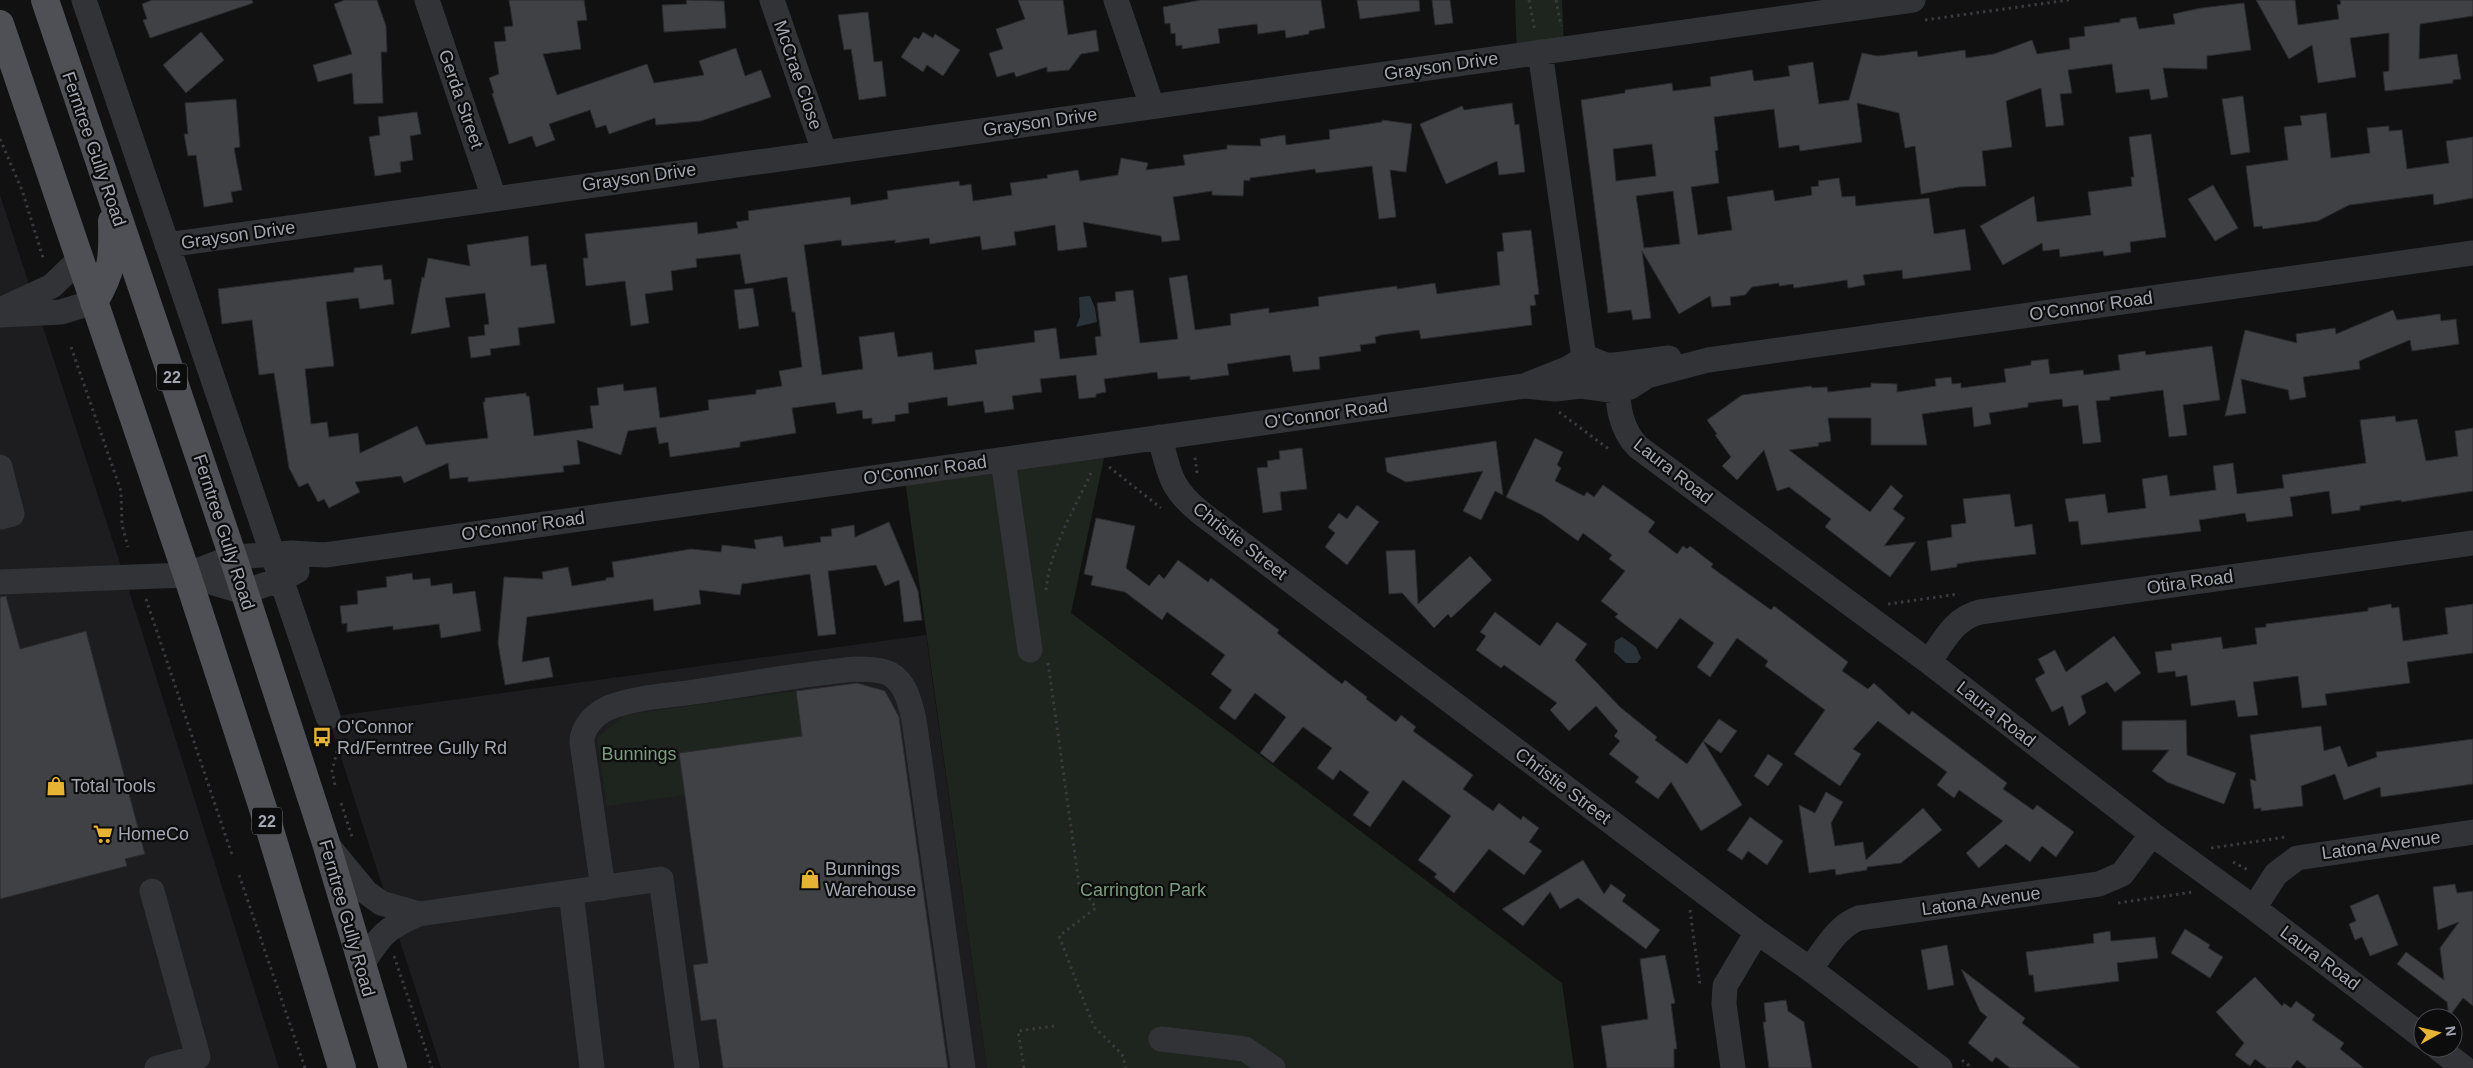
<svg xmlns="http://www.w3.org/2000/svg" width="2473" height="1068" viewBox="0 0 2473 1068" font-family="Arial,sans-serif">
  <rect width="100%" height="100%" fill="#111112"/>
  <path fill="#1d1d1f" d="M0,195L131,597L279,1068H0Z
    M926,635L987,1068H441L328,717Z"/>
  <path fill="#1e251f" d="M1515,0H1562L1564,49L1517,55Z
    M1107,444L1071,613L1562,983L1574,1068H987L904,473Z
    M796,691L802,736L680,753L685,795L607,806L597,738L624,715Z"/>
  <path fill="#2b333a" d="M1090,296L1095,308L1097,322L1076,327L1080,317L1079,297Z
    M1622,637L1636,647L1641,658L1637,663H1626L1614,652L1615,641Z"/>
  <path fill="#404145" stroke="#2b2b2e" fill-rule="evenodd" d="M152,0H252L253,3L150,38L143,20L147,19L142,4Z
    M345,0H377L386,26L387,52H381L383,103L354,104L352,73L318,82L313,65L352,54L334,4Z
    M509,0H584L587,20L577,21L581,49L543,54L557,95L647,64L654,83L704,75L699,61L736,48L745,76L761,70L771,97L701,121L656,125L655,118L609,134L606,125L596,128L590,110L549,124L555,140L536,147L532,136L509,144L492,94L494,93L489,78L499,74L494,42L506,41L504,27L513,26Z
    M686,0L724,1L726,28L664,32L662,5L687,4Z
    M1018,0H1063L1068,35L1096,30L1099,51L1081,54L1069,70L1047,72V67L1016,77L1014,72L997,77L989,53L1003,49L996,29L1025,19Z
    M1201,0H1321L1325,28L1309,31V34L1286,38L1285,30L1258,34L1257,24L1218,29L1220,43L1182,49V45L1176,46L1175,33L1171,34L1170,23L1165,24L1163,7Z
    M1357,0H1419L1420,11L1360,19Z
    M1432,0H1450L1453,23L1435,25Z
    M2256,0H2295L2298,25L2339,19L2337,5L2341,4L2340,0H2473V16L2420,24L2419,59L2457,54L2461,79L2453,80V83L2385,91L2383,72L2389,71V33L2350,38L2356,77L2318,83L2312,45L2289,59Z
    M2244,3L2251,50L2207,56V69L2163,68L2168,97L2151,100L2149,89L2116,93L2112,64L2068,70L2072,93L2060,94L2064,125L2046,127L2041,88L2006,101L2012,147L1982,151L1986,186L1959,187L1921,194L1915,146L1905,148L1899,113L1857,103L1862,142L1800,151L1799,145L1779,148L1774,109L1714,117L1718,150L1715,151L1719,183L1691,187L1698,235L1732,230L1727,197L1773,190L1775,201L1812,195L1811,187L1819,186L1818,181L1839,178L1842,197L1855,196L1856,206L1929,198L1934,234L1965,229L1971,270L1903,279L1902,270L1863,275L1865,285L1848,288L1847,280L1794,288L1793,284L1779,286V283L1752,287L1745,295L1730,297L1731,305L1712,307L1710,296L1679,314L1642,251L1651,318L1633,320L1631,310L1608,313L1581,100L1625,93V90L1672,83L1673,91L1711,86L1710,77L1752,70L1754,81L1790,76L1788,66L1813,62L1819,104L1849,100L1862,53L1878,56L1917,51L1918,57L1965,50L1966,58L1994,54L2032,40L2037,54L2070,49L2069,38L2085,36L2084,27L2120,22V19L2136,17L2139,29L2175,24L2173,14L2201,8ZM1652,144L1656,176L1616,181L1613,149ZM1673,191L1680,244L1644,248L1636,196Z
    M868,12L874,62L882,61L886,96L859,100L851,49L844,50L838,15Z
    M201,32L224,60L186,93L163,65Z
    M923,32L933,38L935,34L960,50L943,76L927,65L923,72L901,57L914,37L919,39Z
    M2243,96L2250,152L2231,155L2222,99Z
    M236,99L240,147L234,148L242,190L231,192L233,202L204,207L196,155L188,156L184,134H188L185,103Z
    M1512,103L1515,125L1519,124L1525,172L1499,175L1497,161L1446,184L1420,124L1462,106L1464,110Z
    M417,112L421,134L410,136L413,160L400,162L401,172L375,176L369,137L380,135L378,117Z
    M2326,113L2331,158L2370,153L2367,128L2389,126V131L2402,130L2407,169L2449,163L2446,141L2473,137V198L2434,205L2433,194L2349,205L2318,221L2263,229L2262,226L2254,227L2246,166L2288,160L2284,127L2302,125L2300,116Z
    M1382,120L1412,124L1406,172L1390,170L1396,217L1379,219L1372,166L1316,173L1315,169L1250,178V181L1244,180L1243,196L1212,195V191L1173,197L1180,240L1162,242L1161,236L1083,222L1087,247L1058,251L1055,225L1014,232L1016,245L982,250L980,236L930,244L929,238L895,243V240L842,246L841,240L804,245L822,375L863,369L859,337L894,332L898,357L932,352L934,370L977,364L975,350L1035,342L1034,331L1056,328L1060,359L1097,355L1095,337L1101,336L1097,303L1116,301L1115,292L1133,290L1140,343L1178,339L1169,278L1187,275L1195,330L1231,325L1230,314L1269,308V313L1319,306L1318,297L1397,286V289L1435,283L1437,294L1500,285L1497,252L1504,251L1502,233L1531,230L1539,294L1534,295L1536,305L1530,306L1532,325L1421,339L1419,330L1381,335L1375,337L1376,343L1360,345L1361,351L1319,357L1320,369L1293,372L1290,355L1227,364L1229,375L1190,380V376L1158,379L1157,372L1104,379L1106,392L1096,394V397L1079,399L1076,375L1040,379L1042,392L1012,396L1014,409L985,413L983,401L948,406L947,397L908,403L909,413L895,415V421L872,424V418L863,419L862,410L837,414L835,402L792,408L796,433L740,442V447L670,457L668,442L659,444L656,427L628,431L621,455L577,440L580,464L563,466L564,472L468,482V477L450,479L448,463L404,483L401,476L355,482L360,492L329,508L324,499L318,502L308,483L299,487L289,468L274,373L259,375L252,320L222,324L218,289L354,272V268L382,265L384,280L391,279L394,304L360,309L358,298L326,302L334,366L305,369L311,424L327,422L329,437L358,433L360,453L417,426L426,445L488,438L483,402H485V398L526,393V396H529L534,436L593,428L590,406L599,405L597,388L623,384L624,391L656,387L660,418L709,410L708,400L756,394V390L782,386L779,371L802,367L795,312H792L787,277L745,284L740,254L696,259L697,267L671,271L673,290L645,294L649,323L631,326L625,281L586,286L583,258H588L585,234L697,222L698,234L738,228L736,222L749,220L748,211L850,197L851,205L888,199L887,191L959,181L960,186L971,184L973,201L1012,195L1010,183L1048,178L1047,175L1078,170L1080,181L1118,175L1121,158L1148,163L1146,170L1185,165L1183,155L1227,149V145L1261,146L1260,139L1285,135L1286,145L1330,139L1329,130L1382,122Z
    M2151,134L2166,237L2130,242L2131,252L2104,256L2103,251L2060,257L2059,249L2043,251L2042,243L2003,265L1980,226L2034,196L2037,222L2091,215L2088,192L2132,186L2131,177H2134L2129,137Z
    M2213,185L2238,228L2215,241L2188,199Z
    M528,236L531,266L546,264L555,323L518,328L520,345L490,349L491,355L471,358L468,337L485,335L484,325L489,324L485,293L445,298L450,327L411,334L422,277L424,278L428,258L470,266L467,245Z
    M753,288L759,326L739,329L734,290Z
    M2393,310L2397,320L2440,314L2441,321L2456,319L2459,344L2412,351L2410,340L2359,361L2360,369L2303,377L2306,397L2290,400L2288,390L2241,379L2246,413L2225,416L2245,330L2297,343L2296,334L2335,328L2336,334Z
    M2212,346L2220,400L2183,405L2187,435L2169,437L2163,390L2110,397V400L2096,401L2101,442L2083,444L2078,405L2063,407L2062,399L2028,403V407L1989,413L1991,424L1974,427L1972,407L1922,414L1927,445H1871V418H1828L1831,441L1818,443L1819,446L1789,450L1870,512L1891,485L1903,496L1893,509L1905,518L1884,546L1916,542L1890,577L1825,527L1831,519L1789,487L1777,491L1764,450L1737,480L1722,466L1731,457L1715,435L1717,434L1707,420L1742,395L1811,386L1812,388L1827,387L1828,392L1871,387V383L1897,384V392L1936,386L1935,379L1951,377L1952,384L1961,383V388L2006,382L2004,369L2031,365V361L2048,359L2050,374L2083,370L2084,375L2120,370L2118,355L2145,351L2146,355Z
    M2395,416L2396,422L2417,419L2426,461L2458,456L2455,431L2473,428V491L2401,502V500L2360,506V510L2332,514L2329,491L2290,497L2293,516L2247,522L2245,513L2199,520L2201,531L2081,545L2078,521L2069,522L2065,499L2105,494L2108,513L2146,508L2142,479L2167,475L2170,496L2216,490L2213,466L2233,463L2237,494L2284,488L2282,475L2366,463L2360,420Z
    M1535,438L1563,452L1557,465L1561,468L1555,481L1584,496L1587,492L1594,497L1603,485L1655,522L1648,532L1677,554L1683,546L1687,549L1690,546L1713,564L1711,567L1771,610L1774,606L1848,662L1842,671L1868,689L1874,683L1909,715L1912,711L2007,783L2003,789L2033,810L2037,805L2074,832L2056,857L2042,846L2030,862L2006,844L1979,868L1966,853L2003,821L1959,790L1954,798L1937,785L1947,772L1878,721L1853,749L1861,754L1840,786L1794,754L1825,710L1765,666L1768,661L1737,638L1710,677L1697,667L1714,643L1680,618L1657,649L1615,617L1618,614L1601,601L1625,571L1609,559L1612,555L1583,533L1578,541L1542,515L1506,497Z
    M1496,441L1503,495L1495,491L1481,520L1463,511L1483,471L1406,482L1387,472L1385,458Z
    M1302,448L1307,489L1280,492L1282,510L1263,513L1257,468L1268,467L1267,461L1280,459L1279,451Z
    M2010,494L2015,527L2032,524L2036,554L1976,561L1957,564V567L1931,571L1927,541L1952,537L1951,525L1966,523L1963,499Z
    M1357,505L1379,522L1347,565L1325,547L1335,533L1328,527L1339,513L1347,519Z
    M1096,518L1135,526L1126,568L1149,586L1159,574L1164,579L1178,560L1208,582L1211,578L1279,630L1277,633L1342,684L1345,680L1367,697L1366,699L1396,722L1401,715L1416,727L1413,731L1473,775L1463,789L1493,811L1499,803L1521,820L1523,816L1539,828L1529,842L1542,851L1524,875L1489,849L1454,893L1434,877L1437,874L1418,860L1451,816L1403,780L1370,827L1353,815L1369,792L1340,770L1333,780L1317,768L1332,748L1303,727L1273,763L1260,753L1286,717L1255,693L1235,720L1219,708L1232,690L1211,674L1225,655L1167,612L1162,620L1125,592L1091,585L1093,576L1084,574Z
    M889,522L918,591L922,620L904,622L899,580L885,586L876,565L828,571L836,634L818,636L810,574L742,584L740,595L699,590L701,604L654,611L653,599L527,617L522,662L549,657L553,677L505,685L498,643L504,577L543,579L542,572L568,567L572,586L606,580V578L614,577L612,562L691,549L721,552L722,545L756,549L754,540L782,536L784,547L821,542L820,537L832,536L831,529L854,525L855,537Z
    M1415,550L1418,604L1470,556L1492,580L1451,618L1448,614L1434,628L1402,593L1389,594L1386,551Z
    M412,573L413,580L430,578L431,586L452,583L453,594L475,591L481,631L441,638L439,624L393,630V626L347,632V623L342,624L340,606L358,604L357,591L387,587L386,577Z
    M6,596L20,649L86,631L145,854L125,859L127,866L0,899V597Z
    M2391,604L2392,608L2399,607L2403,641L2448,634L2445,608L2473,604V653L2407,662L2410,683L2325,694L2327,705L2302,708L2298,676L2253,682L2258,715L2238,717L2235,700L2191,706L2187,675L2176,677L2175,671L2158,673L2155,652L2172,650L2171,644L2221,637L2223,649L2257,644L2255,628L2266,627V624L2368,611V608Z
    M1495,612L1540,646L1557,622L1587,644L1575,660L1620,707L1657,737L1655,740L1687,764L1703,741L1742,805L1701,831L1671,782L1658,799L1635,782L1639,777L1609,754L1620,741L1614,736L1618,731L1596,706L1569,731L1550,710L1557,703L1504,665L1501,668L1476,650L1486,636L1480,632Z
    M2114,636L2141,673L2115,692L2107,682L2081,696L2086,713L2069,726L2063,706L2052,712L2035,679L2045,673L2038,659L2055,650L2066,672Z
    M857,683L885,691L899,717L948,1068H723L716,1019L701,1021L693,965L708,963L679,753L802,736L796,691Z
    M1719,719L1737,731L1721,753L1703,741Z
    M2186,720L2187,755L2236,773L2224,804L2167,782L2152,771L2169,750H2122V721Z
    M2321,726L2324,751L2340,746L2348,767L2377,757L2376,752L2473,739V784L2381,797L2380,787L2344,800L2335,774L2301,786L2303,806L2261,811V808L2254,809L2250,779L2256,781L2250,735Z
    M1768,754L1783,764L1768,786L1754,776Z
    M1826,792L1843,802L1831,823L1835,846L1863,842L1866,860L1923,808L1942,830L1901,863L1867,867V870L1836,875L1835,869L1809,873L1799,805L1815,813Z
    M1750,817L1783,841L1767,865L1748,851L1742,860L1727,850Z
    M1583,860L1604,894L1611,884L1626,895L1622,901L1660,930L1646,949L1578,898L1560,909L1550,892L1523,926L1502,909Z
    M2455,884L2457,893L2473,891V1006L2463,998L2449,1017L2447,1002L2397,964L2406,952L2444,980L2440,948L2459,922L2438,930L2433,887Z
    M2378,894L2398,945L2370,956L2362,937L2355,940L2349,924L2356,921L2350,906Z
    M2185,929L2210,945L2208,948L2223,957L2210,978L2171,953Z
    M2110,931L2111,941L2155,937L2158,958L2117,963L2119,981L2035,992L2033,975H2029L2026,952L2094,943L2093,934Z
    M1947,945L1954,985L1928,990L1921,950Z
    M1665,955L1675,1003L1671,1004L1677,1049H1674V1068H1607L1601,1026L1648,1019L1640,959Z
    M1961,969L2025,1018L2022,1023L2080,1068H2010L1996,1057L1992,1062L1968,1043L1987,1017L1980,1011Z
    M2255,977L2282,1006L2284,1003L2291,1008L2296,1001L2315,1015L2312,1020L2344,1043L2340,1049L2364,1068H2307L2297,1060L2291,1068H2267L2255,1059L2250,1066L2235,1055L2244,1043L2216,1012Z
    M1786,1000L1788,1011L1804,1022L1812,1068H1769L1763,1022H1766L1764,1003Z"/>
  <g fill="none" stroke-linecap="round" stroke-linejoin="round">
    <path stroke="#383a3e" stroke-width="3" stroke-dasharray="2.5 4" stroke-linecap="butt" d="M1529,0L1535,31
      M1556,0L1561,26
      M1925,20L2069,0
      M0,139L22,190L44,261
      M71,347L121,491L122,525L128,547
      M1559,412L1610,450
      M1109,467L1161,508
      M1197,473L1195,457L1197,456
      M1046,590C1050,548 1075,508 1092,471
      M146,599L232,855
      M1888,604L1959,594
      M1048,663L1079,884L1096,908L1059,936L1094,1027L1122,1054L1126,1068
      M335,785L332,771L341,735
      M341,803L352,837
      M2211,848L2286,837
      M2233,862L2250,871
      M239,875L305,1068
      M2118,903L2193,892
      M1690,910L1700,985
      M394,956L432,1068
      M1962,1060L1972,1068
      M1024,1068L1018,1031L1054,1026"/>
    <path stroke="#323337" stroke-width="25" d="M84,0L328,717
      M427,0L494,198
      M772,0L824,151
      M1116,0L1152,106
      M1540,52L1588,386
      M167,245L1913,0
      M0,310L52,286L79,260
      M0,315L61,312L94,302
      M1615,365C1618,394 1616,425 1638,447L1929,662L2152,834L2254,908L2423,1037
      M1529,384L1567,369L1583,359H1591L1606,365H1615L1669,358
      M1160,437C1169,474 1171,489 1201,513L1757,932L1810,969L1940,1068
      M1003,460L1030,650
      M0,467L12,514L0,517
      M187,575L233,557L292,553L325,555L1524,386L1555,389L1581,386L1617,391L1630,387L1647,376L1708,360L2473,253
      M0,582L187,575L244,592L282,579L297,571
      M1929,662C1943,642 1954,618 1980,612L2473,543
      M328,846L366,892L381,903L419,914
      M603,888L582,742C582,727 595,714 608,708C634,697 667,696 694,692C748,684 802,674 856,669C867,669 880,669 890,674C906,683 910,703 914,720L963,1068
      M152,891L198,1057L157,1068
      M571,892L592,1068
      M2254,908L2276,874L2297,858L2473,832
      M361,966C380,936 385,928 419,914L661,879L687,1068
      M1810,969C1825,950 1836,927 1859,918L2099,884L2122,874L2152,834
      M1161,1039L1245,1049L1273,1068
      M2438,1048L2464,1068
      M1733,1068L1724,1004L1725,986L1757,932"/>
    <path stroke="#4e5056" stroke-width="28" d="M45,0L233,557L326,843L393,1068
      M0,24L187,575L270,830L342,1068
      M94,302C113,270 113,257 112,221"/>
  </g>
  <defs>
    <symbol id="bus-bare" viewBox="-9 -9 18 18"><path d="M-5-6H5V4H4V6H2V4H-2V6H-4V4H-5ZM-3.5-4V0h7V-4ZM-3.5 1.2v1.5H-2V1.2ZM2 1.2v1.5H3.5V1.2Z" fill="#e7b334" stroke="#0c0c0d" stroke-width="2.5" paint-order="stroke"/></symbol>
    <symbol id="shop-bare" viewBox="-9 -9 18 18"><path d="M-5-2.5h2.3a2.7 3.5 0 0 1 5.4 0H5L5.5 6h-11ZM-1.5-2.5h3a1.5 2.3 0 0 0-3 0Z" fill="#e7b334" stroke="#0c0c0d" stroke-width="2.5" paint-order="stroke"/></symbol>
    <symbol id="supermarket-bare" viewBox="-9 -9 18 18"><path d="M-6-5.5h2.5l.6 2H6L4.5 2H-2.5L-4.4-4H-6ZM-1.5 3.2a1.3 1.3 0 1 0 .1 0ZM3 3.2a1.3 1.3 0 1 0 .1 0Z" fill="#e7b334" stroke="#0c0c0d" stroke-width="2.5" paint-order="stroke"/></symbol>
  </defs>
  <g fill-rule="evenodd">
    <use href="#bus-bare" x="308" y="723" width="28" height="28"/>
    <use href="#shop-bare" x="42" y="772" width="28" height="28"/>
    <use href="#supermarket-bare" x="89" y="820" width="28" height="28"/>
    <use href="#shop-bare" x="796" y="865" width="28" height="28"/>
  </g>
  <g text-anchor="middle" stroke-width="4.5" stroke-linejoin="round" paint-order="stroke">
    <g fill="#0c0c0d" stroke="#767880" stroke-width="1">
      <rect x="157" y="363.5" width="30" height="27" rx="4"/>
      <rect x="252" y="807.5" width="30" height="27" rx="4"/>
    </g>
    <g font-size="16" font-weight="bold" fill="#a3a7b2">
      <text x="172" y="383">22</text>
      <text x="267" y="827">22</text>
    </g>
    <g font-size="18" fill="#a3a7b2" stroke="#0c0c0d">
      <text transform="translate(1441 66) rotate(-8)" y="6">Grayson Drive</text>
      <text transform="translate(798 75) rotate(71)" y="6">McCrae Close</text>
      <text transform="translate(461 99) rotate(71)" y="6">Gerda Street</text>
      <text transform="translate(1040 122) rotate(-8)" y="6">Grayson Drive</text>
      <text transform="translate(94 149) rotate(71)" y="6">Ferntree Gully Road</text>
      <text transform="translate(639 177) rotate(-8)" y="6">Grayson Drive</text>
      <text transform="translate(238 235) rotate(-8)" y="6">Grayson Drive</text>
      <text transform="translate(2091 306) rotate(-8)" y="6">O'Connor Road</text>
      <text transform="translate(1326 414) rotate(-8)" y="6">O'Connor Road</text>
      <text transform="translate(925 470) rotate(-8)" y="6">O'Connor Road</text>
      <text transform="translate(1673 471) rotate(38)" y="6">Laura Road</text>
      <text transform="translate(523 526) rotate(-8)" y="6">O'Connor Road</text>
      <text transform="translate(224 532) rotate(72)" y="6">Ferntree Gully Road</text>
      <text transform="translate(1240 541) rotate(38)" y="6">Christie Street</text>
      <text transform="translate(2190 582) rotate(-8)" y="6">Otira Road</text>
      <text transform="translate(1996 714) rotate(38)" y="6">Laura Road</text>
      <text transform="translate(1563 786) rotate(37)" y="6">Christie Street</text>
      <text transform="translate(2381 845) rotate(-8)" y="6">Latona Avenue</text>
      <text transform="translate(1981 901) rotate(-8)" y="6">Latona Avenue</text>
      <text transform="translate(347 918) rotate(74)" y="6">Ferntree Gully Road</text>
      <text transform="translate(2320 958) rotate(37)" y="6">Laura Road</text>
    </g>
    <g font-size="18" fill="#a3a7b2" stroke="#0c0c0d" text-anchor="start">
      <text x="337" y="733">O'Connor<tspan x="337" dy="21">Rd/Ferntree Gully Rd</tspan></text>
      <text x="71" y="792">Total Tools</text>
      <text x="118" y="840">HomeCo</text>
      <text x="825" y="875">Bunnings<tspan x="825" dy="21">Warehouse</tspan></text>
    </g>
    <g font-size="18" fill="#7b9d7e" stroke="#0c0c0d">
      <text x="639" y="760">Bunnings</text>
      <text x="1143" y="896">Carrington Park</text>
    </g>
  </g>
  <g transform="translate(2438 1033) rotate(82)"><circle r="24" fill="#0c0c0d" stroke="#484a4f"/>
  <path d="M0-4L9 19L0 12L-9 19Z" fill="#e7b334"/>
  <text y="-8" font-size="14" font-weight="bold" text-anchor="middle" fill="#a3a7b2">N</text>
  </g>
</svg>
